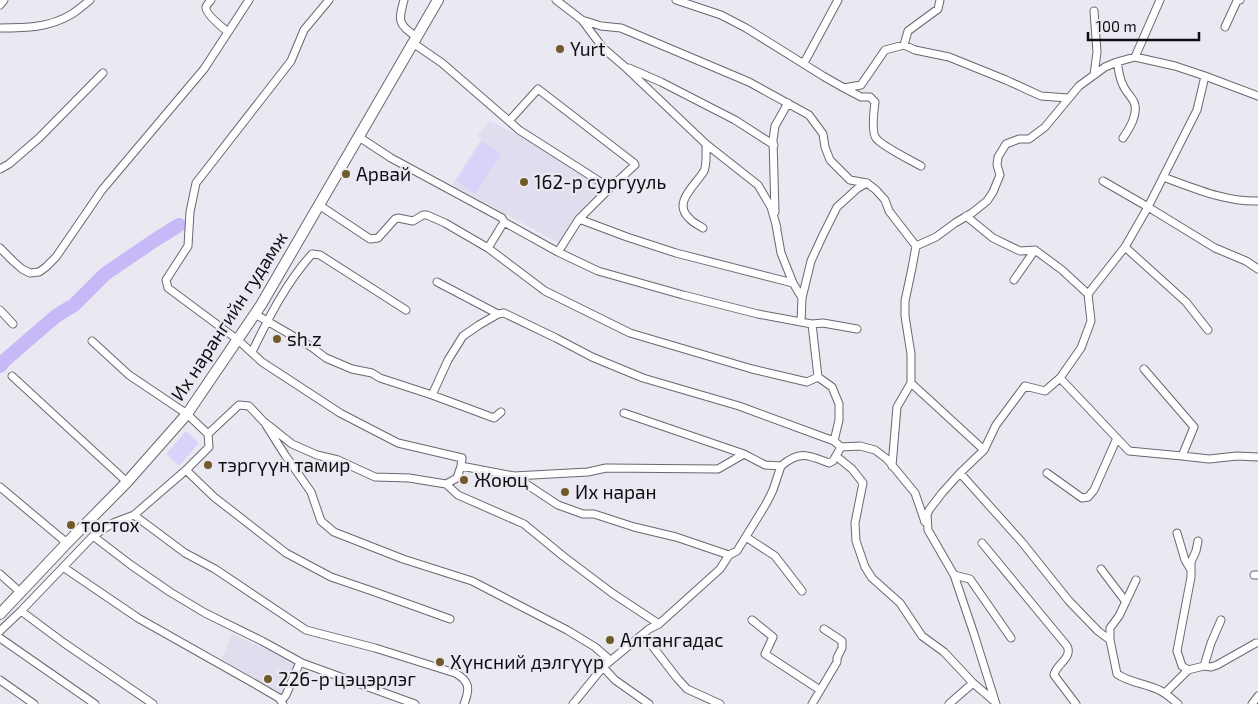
<svg xmlns="http://www.w3.org/2000/svg" width="1258" height="704" viewBox="0 0 1258 704" font-family="'Exo 2',sans-serif">
  <rect width="100%" height="100%" fill="#eae8f1"/>
  <path fill="#e1ddee" d="M490,121L534,143L605,190L577,217L559,243L452,185L481,139L478,135Z
    M232,634L295,662L282,696L278,697L220,662Z"/>
  <path fill="#dad2f8" d="M482,141L501,154L475,194L456,181Z
    M186,431L199,443L179,466L166,454Z"/>
  <g fill="none" stroke-linecap="round" stroke-linejoin="round">
    <path stroke="#c7b9f8" stroke-width="14" d="M0,366L5,360L56,316L74,305L105,274L155,240L179,225"/>
    <defs>
      <path id="minor" d="M211,0C210,1 206,6 206,7C205,14 223,28 228,32
        M329,0L304,30L291,61L196,183L190,212L188,246L166,280L168,288L238,340L262,362L340,413L398,443L462,458L461,466
        M404,0C398,21 398,25 417,37
        M556,0L582,20L601,26L621,28L704,63L749,82L809,115L823,134L825,147L830,160L850,180L867,183L876,190L885,200L889,211L916,246
        M676,0L721,15L746,28L823,76L844,88L861,85L885,50L904,45L915,50L949,57L1006,80L1041,96L1068,98
        M0,5L4,0
        M1094,11L1097,52L1094,75
        M582,20L603,48L624,66L706,144L758,185L771,207L777,228
        M1225,27L1237,1L1240,0
        M0,28C25,28 49,28 72,14C78,10 84,5 90,0
        M413,43L442,63L509,121L519,130L610,188L635,165L634,163L538,89L509,121
        M904,45L908,31L938,9L940,0
        M1135,57L1160,0
        M1117,62C1119,70 1119,78 1123,85C1125,91 1131,96 1134,102C1139,114 1129,129 1123,138
        M804,63L838,0
        M629,68L661,82L735,120L774,145
        M844,88L861,97H870L875,102C874,110 871,132 876,138C880,145 912,161 921,166
        M359,137L391,158L502,218L504,222L558,252L598,271L683,295L758,314L801,322
        M0,169L9,164L39,138L103,73
        M1163,177C1194,188 1225,202 1258,201
        M1103,181L1148,207L1215,248L1246,261L1258,269
        M319,205L370,239L378,238L395,219L398,218L413,221L423,215H427L445,223L488,248L545,291L630,333L752,369L807,382L818,377
        M775,212L773,140L775,126L788,103
        M966,216L993,238L1020,251L1035,250L1062,270L1088,294
        M579,219L610,188
        M776,225L781,253L793,283L802,298
        M703,228C699,225 693,223 690,219C671,203 696,185 704,171C707,165 706,151 706,144
        M1125,247L1186,302L1208,330
        M0,248L13,261L22,269L30,273L39,272L46,267L56,257L102,190L204,69L249,0
        M488,248L504,222
        M558,252L579,219L627,237L676,253L793,283
        M1014,280L1035,250
        M437,282L498,314
        M0,310L13,324
        M255,314L310,346L326,358L352,369L372,373L380,378L432,395L448,360L463,336L479,325L498,314L504,313L556,338L592,357L643,378L739,406L834,441
        M812,324L823,323L857,329
        M252,352C269,317 286,283 312,254L320,255L406,310
        M12,376L127,482
        M1060,378L1129,451L1182,456L1194,427L1144,369
        M432,395L494,418L501,412
        M624,413L744,454
        M266,425L285,455L311,492L321,521L334,532L403,559L472,581L567,630L595,647L610,660
        M208,434L239,405L249,406L263,421L292,444L317,455L338,460L375,477L409,478L446,484L457,478L461,466L514,476L588,472L606,468L718,469L744,454L765,465L781,466C800,450 808,455 829,463L833,461L841,447L834,441L839,420V404L832,387L818,377L812,324L801,322L802,298L811,261L823,235L837,207L858,188L867,183
        M841,447L860,446L875,450L887,459L915,493L925,522
        M984,450L911,383V354L905,316V301L912,268L916,246L936,237L955,223L972,213L987,201L993,192L1000,175L997,165L998,157L1006,144L1019,139H1029L1045,127L1079,86L1105,67L1117,62L1135,57L1175,66L1205,76L1258,96
        M836,456L852,469L863,483L855,523L856,541L865,567L872,578L900,603L922,636L944,652L973,683
        M1182,456L1209,459L1237,456L1258,457
        M892,466L897,407L911,383
        M186,470L214,497L286,553L331,577L375,592L450,619
        M960,473L1021,541L1069,601L1098,631L1110,640L1117,674C1130,683 1145,683 1159,690C1166,693 1172,699 1178,704
        M1047,473L1082,498L1088,497L1094,490L1117,438
        M514,476L558,505L583,514H594L634,527L676,537L729,555
        M446,484L458,495L524,524L563,556L612,593L659,624
        M0,487L67,543
        M134,515L185,553L215,569L306,630L375,648L455,673C470,681 470,689 464,704
        M1177,533L1185,560L1191,570
        M93,536L131,565L170,592L205,613L262,641L302,663L415,704
        M746,537L775,556L802,591
        M982,543L1067,646C1073,658 1056,664 1054,675L1076,704
        M63,567L138,618L255,684L279,698L283,704
        M1101,569L1126,602
        M0,574L20,592
        M954,575L970,579L1011,638
        M1254,575H1258
        M21,611L64,643L153,704
        M752,620L773,637L765,654L820,690
        M0,631L21,611L93,536L113,523L134,515L186,470L209,447L208,434L187,414L129,375L92,341
        M643,634L677,678L687,689L720,704
        M0,638L95,704
        M1110,640V628L1119,616L1136,580
        M1204,666L1211,667L1217,665L1256,643
        M603,667L615,680L649,704
        M1188,670L1204,666L1211,643L1221,620
        M0,680L34,704
        M1165,693L1188,670L1182,666L1177,651L1191,577V562L1196,551L1198,541
        M281,701L286,695L300,662
        M573,704L603,667L649,629L659,624L720,569L729,555L737,551L766,504L773,490L781,466
        M812,704L837,662V658L842,648V641L824,629
        M949,704L973,683L994,701
        M996,704L974,634L954,575L928,530L927,515L929,510L942,493L960,473L984,450L996,425L1025,386L1045,391L1060,378L1081,348L1091,321L1088,294L1125,247L1148,207L1197,110L1205,76
        M1252,704L1258,696"/>
      <path id="secondary" d="M0,614L67,543L127,482L187,414L261,305L438,0"/>
    </defs>
    <use href="#minor" stroke="#696770" stroke-width="9"/>
    <use href="#secondary" stroke="#696770" stroke-width="12"/>
    <use href="#minor" stroke="#fff" stroke-width="7"/>
    <use href="#secondary" stroke="#fff" stroke-width="10"/>
  </g>
  <g fill="#705a29" stroke="#eae8f1" stroke-width="2">
    <circle cx="560" cy="49" r="5"/>
    <circle cx="346" cy="174" r="5"/>
    <circle cx="524" cy="182" r="5"/>
    <circle cx="277" cy="339" r="5"/>
    <circle cx="208" cy="465" r="5"/>
    <circle cx="464" cy="480" r="5"/>
    <circle cx="565" cy="492" r="5"/>
    <circle cx="71" cy="525" r="5"/>
    <circle cx="610" cy="640" r="5"/>
    <circle cx="440" cy="662" r="5"/>
    <circle cx="268" cy="679" r="5"/>
  </g>
  <g text-anchor="middle" stroke-width="4.5" stroke-linejoin="round" paint-order="stroke">
    <g font-size="19" fill="#0f0e12" stroke="#eae8f1" text-anchor="start">
      <text x="570" y="56">Yurt</text>
      <text x="356" y="181">Арвай</text>
      <text x="534" y="189">162-р сургууль</text>
      <text x="287" y="346">sh.z</text>
      <text x="218" y="472">тэргүүн тамир</text>
      <text x="474" y="487">Жоюц</text>
      <text x="575" y="499">Их наран</text>
      <text x="81" y="532">тогтох</text>
      <text x="620" y="647">Алтангадас</text>
      <text x="450" y="669">Хүнсний дэлгүүр</text>
      <text x="278" y="686">226-р цэцэрлэг</text>
    </g>
    <g font-size="19" fill="#0f0e12" stroke="#eae8f1">
      <text transform="translate(229 316) rotate(-57)" y="7">Их нарангийн гудамж</text>
    </g>
  </g>
  <path d="M1088 32v8h111v-8" fill="none" stroke="#0f0e12" stroke-width="2.5"/>
  <text x="1096" y="32" font-size="15" fill="#0f0e12" stroke="#eae8f1" stroke-width="4" paint-order="stroke">100 m</text>
</svg>
